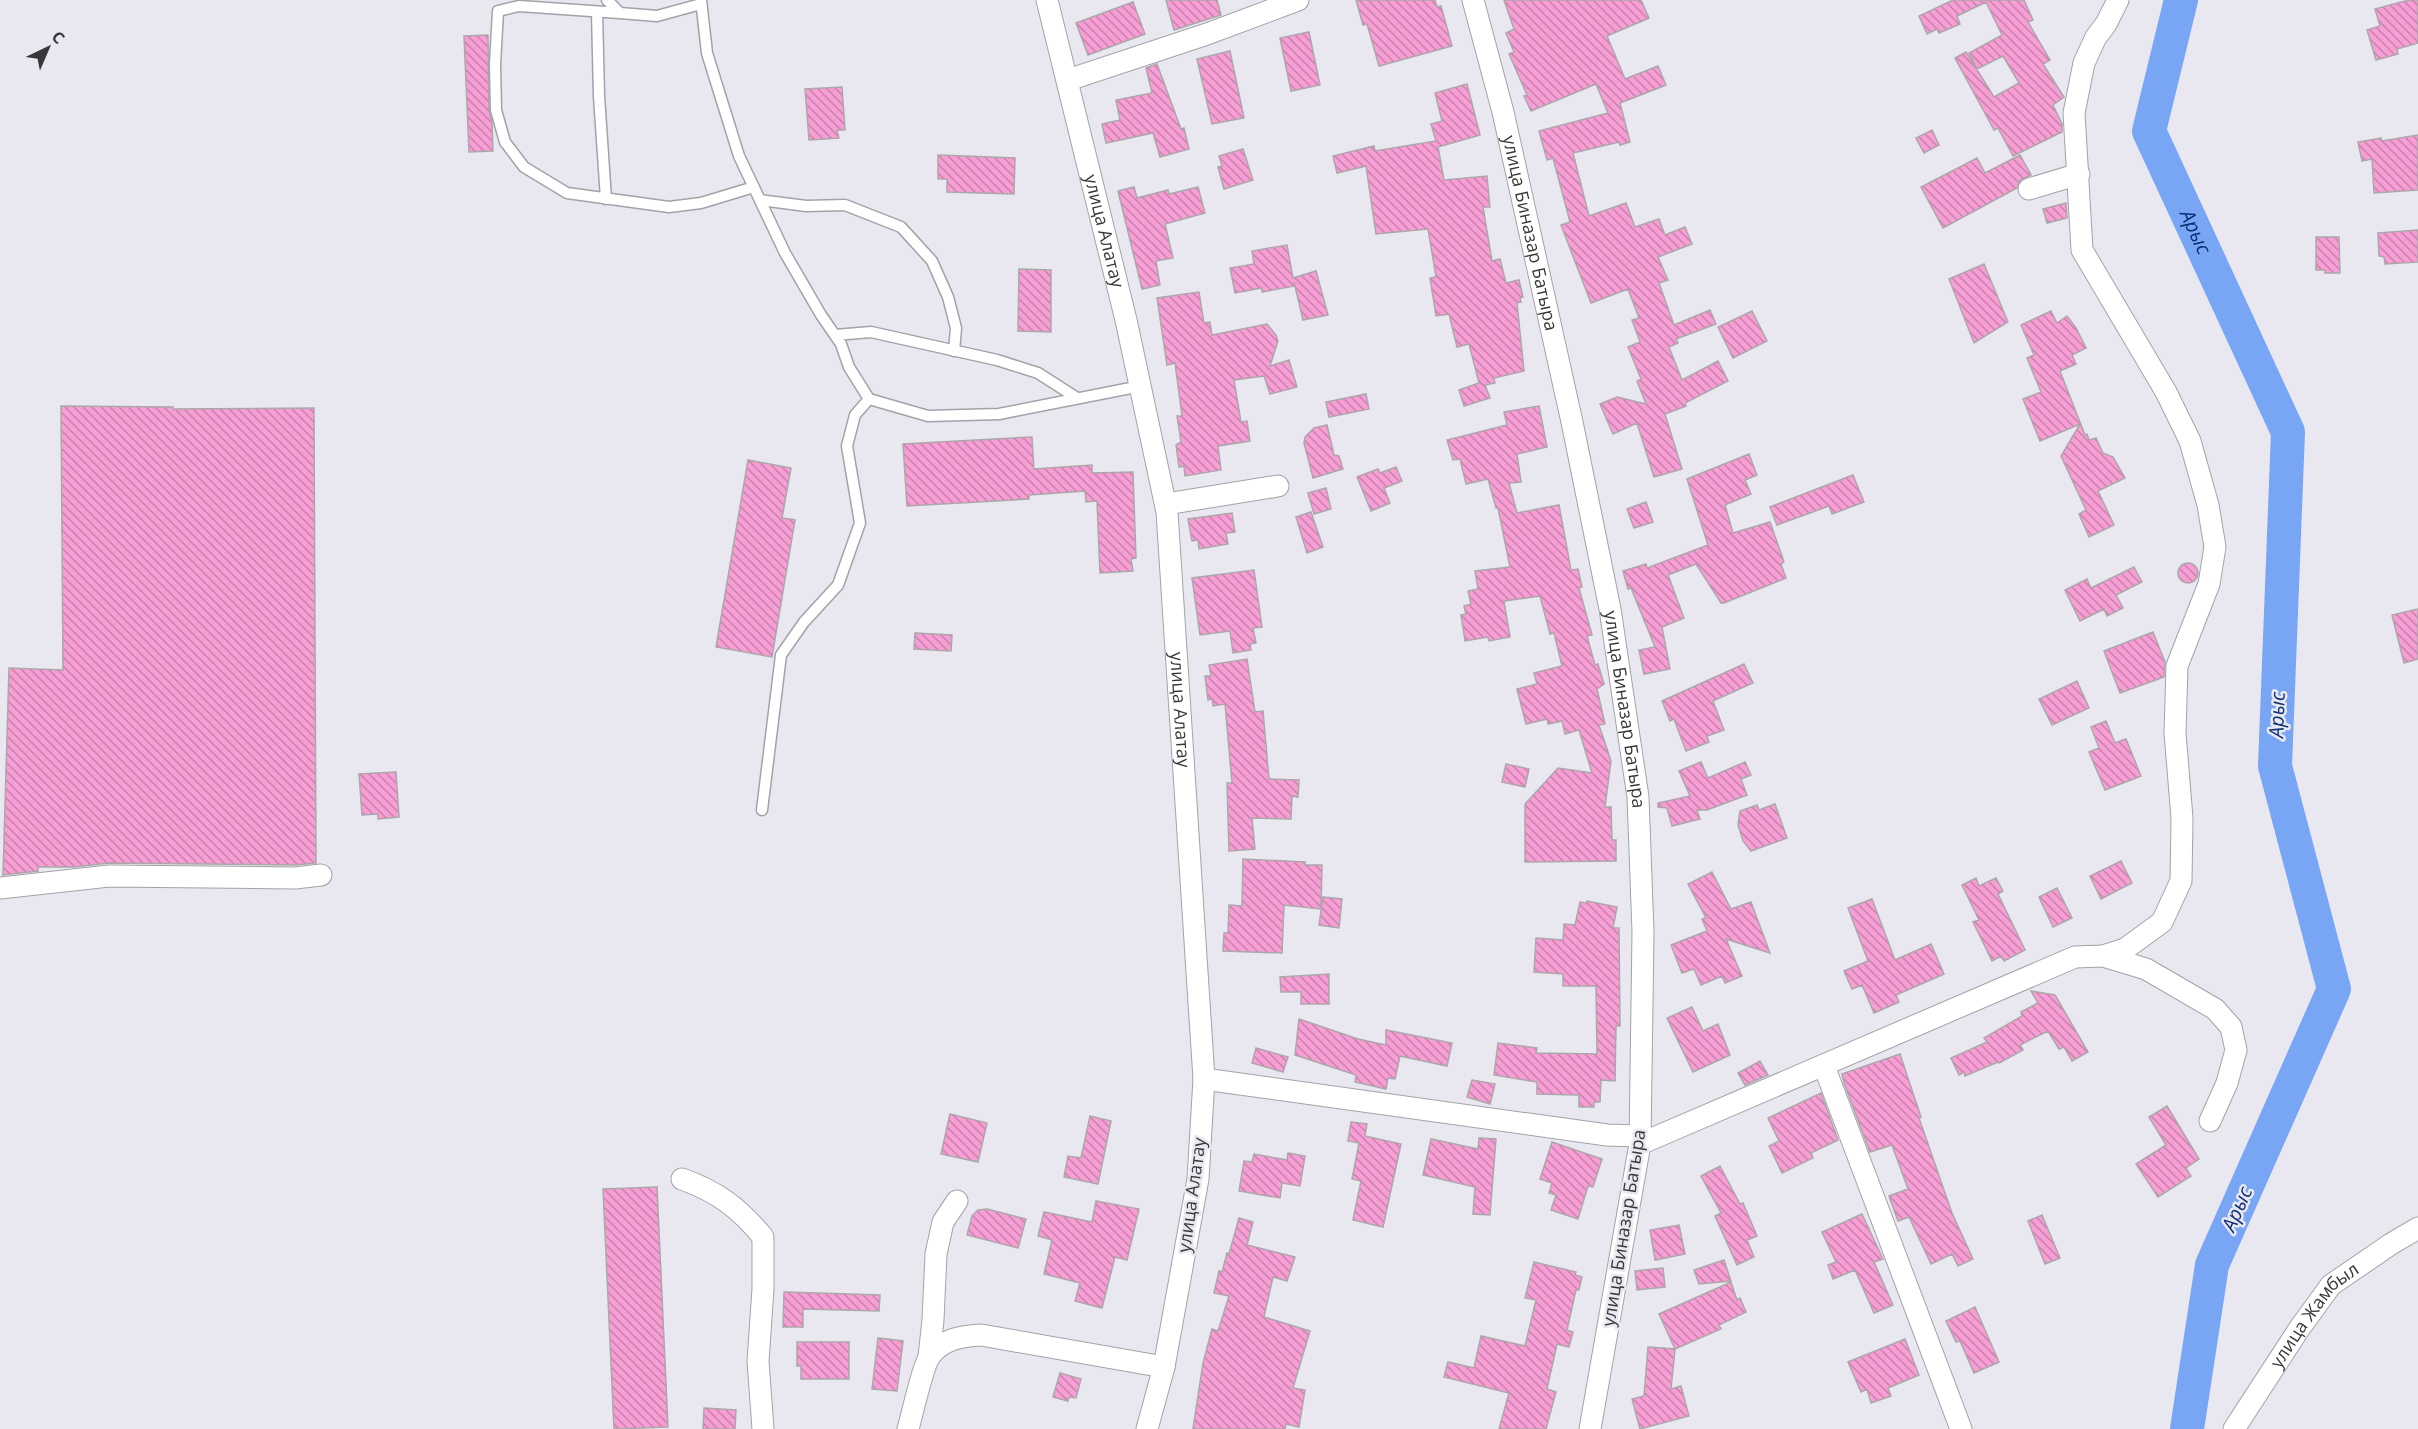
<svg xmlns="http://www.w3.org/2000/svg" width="2418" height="1429" viewBox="0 0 2418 1429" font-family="'Open Sans',sans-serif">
  <defs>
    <pattern id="building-back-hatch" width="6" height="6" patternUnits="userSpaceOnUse" patternTransform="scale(1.5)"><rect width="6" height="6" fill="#f79ed5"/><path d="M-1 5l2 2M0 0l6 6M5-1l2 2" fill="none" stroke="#c982ae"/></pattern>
  </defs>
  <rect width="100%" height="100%" fill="#e9e8f0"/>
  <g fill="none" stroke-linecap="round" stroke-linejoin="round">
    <path stroke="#79a6f4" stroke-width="34" id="s1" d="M2181,0L2149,131L2288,432L2275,766L2334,989L2212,1265L2187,1429"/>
  </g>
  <path fill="url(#building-back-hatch)" stroke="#ada6aa" stroke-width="1.5" d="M1166,0H1217L1221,15L1174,30Z
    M1356,0H1435L1437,7L1441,6L1452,46L1379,66L1367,24L1363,25Z
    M1504,0H1641L1649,18L1607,36L1625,79L1658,66L1666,85L1620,103L1630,142L1620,145L1619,142L1573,153L1589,216L1626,203L1635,227L1659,219L1665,235L1685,227L1692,244L1658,257L1668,280L1659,283L1674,325L1710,310L1716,324L1676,339L1678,343L1669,347L1682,380L1718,361L1728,381L1685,403L1686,406L1665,414L1682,469L1654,477L1637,423L1613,434L1600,404L1617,397L1646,404L1637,381L1641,379L1628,347L1640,342L1632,320L1639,318L1628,289L1591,303L1561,225L1570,222L1553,158L1547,160L1539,131L1608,113L1596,84L1531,111L1524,96L1527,95L1509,54L1514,52L1506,33L1514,29Z
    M1953,0H2024L2033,20L2028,22L2050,60L2043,64L2064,97L2053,105L2062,124V132L2013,156L1998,128L1994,130L1955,58L1966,52L1994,97L2019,83L2003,56L1977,69L1969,53L2002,35L1986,2L1957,16L1960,24L1939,33L1937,29L1927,34L1919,16Z
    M2409,0H2418V43L2397,49L2398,54L2376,60L2367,30L2380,26L2375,9Z
    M1133,2L1145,34L1088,55L1076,23Z
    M1309,32L1320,85L1291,91L1280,38Z
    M488,35L489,110L492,122L493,151L469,152L464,36Z
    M1230,51L1244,118L1212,124L1197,59Z
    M1157,64L1181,129L1184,128L1189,149L1160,157L1153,133L1106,143L1102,124L1120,120L1116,100L1152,93L1146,68Z
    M1467,84L1480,135L1438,147L1444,180L1487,176L1490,207H1483L1492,261L1500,259L1506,283L1519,280L1523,297L1520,298L1521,302L1517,303L1524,371L1494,378L1495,383L1485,385L1490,398L1464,406L1459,390L1479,383L1469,344L1457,347L1449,314L1436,316L1430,278L1436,277L1428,229L1376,234L1366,166L1337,173L1333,156L1374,146L1375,151L1436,141L1431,124L1442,121L1435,93Z
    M842,87L845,130H837L839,138L809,140L805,89Z
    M1932,130L1939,145L1924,153L1916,138Z
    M2418,135V190L2374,193L2372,159L2362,161L2358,142L2381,138L2382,141Z
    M1243,149L1253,180L1224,189L1218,167L1222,166L1219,156Z
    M938,155L1015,158L1014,194L947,192V179H938Z
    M2020,155L2031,175L2020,180L2017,188L1943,228L1921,187L1977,158L1985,173Z
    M1134,187L1137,198L1168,190L1169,194L1198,187L1205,213L1165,224L1173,258L1156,261L1160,285L1142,289L1118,191Z
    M2066,203L2067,218L2047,223L2043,209Z
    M2418,230V262L2385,264L2384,257L2379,256L2378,233Z
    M2316,237H2339L2340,273H2325V270H2316Z
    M1287,245L1293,278L1316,271L1328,315L1303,320L1294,282L1295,286L1262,292V288L1235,293L1230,268L1254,264L1252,251Z
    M1984,264L2008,322L1974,343L1949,279Z
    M1019,269L1051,270V332L1018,331Z
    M1199,292L1204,323L1210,322L1212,335L1267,324L1276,335L1278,341L1270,366L1289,360L1297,387L1270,394L1264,376L1234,380L1241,422L1247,421L1250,441L1218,446L1221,470L1185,476L1184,466L1179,467L1176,445L1181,442L1177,416H1182L1175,363L1167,365L1157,298Z
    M1752,311L1767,341L1733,358L1718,327Z
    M2051,311L2057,323L2067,316L2076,328L2086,348L2072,355L2076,364L2060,371L2085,435L2087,434L2089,440L2096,438L2103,453L2113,457L2125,478L2098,491L2114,525L2089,537L2079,514L2086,510L2061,456L2080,424L2040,441L2023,399L2041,392L2027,358L2034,355L2021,325Z
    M1366,394L1369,409L1329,417L1326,402Z
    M61,406L173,407V409L314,408L316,863L294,865L109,863L74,867H38V871L3,875L9,668L63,670Z
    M1539,406L1547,447L1517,454L1521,482L1509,483L1517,513L1559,505L1571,570L1578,569L1582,587L1579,588L1592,635L1587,636L1595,665L1598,664L1604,684L1597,689L1605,724L1599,725L1611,761L1605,807H1611L1612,840H1616V861L1525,862V804L1558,768L1592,773L1579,730L1565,734L1562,721L1548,724L1547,719L1526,724L1517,689L1537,684L1534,673L1562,666L1554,633L1550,634L1540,596L1504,601L1510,637L1489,641L1488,637L1465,641L1461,615L1466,614L1464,606L1471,604L1468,591L1478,589L1475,571L1510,567L1498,508H1496L1488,479L1466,484L1460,459L1453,460L1447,440L1507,425L1504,412Z
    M1327,425L1334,455L1339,456L1343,469L1313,478L1304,443L1305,437L1314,428Z
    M1032,437L1034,469L1092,465V473L1133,472L1136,558L1131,559L1133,571L1100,573L1097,501L1086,502L1085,491L1029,495V499L907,506L903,444Z
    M1749,454L1757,475L1745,480L1751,494L1725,505L1733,533L1770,522L1784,562L1781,564L1786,578L1724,603H1721L1696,564L1668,575L1684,618L1662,627L1670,669L1644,674L1639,650L1655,647L1631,588L1628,589L1623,571L1646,564L1647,568L1708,545L1687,479Z
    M748,460L791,468L782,518L795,520L772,657L716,647Z
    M1396,467L1402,481L1384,488L1390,503L1371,511L1357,477L1378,469L1380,473Z
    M1853,475L1864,502L1832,514L1829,506L1777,525L1770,507Z
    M1326,488L1331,509L1314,514L1308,493Z
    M1646,502L1653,522L1634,528L1627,509Z
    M1311,512L1323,547L1307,553L1296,517Z
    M1232,513L1235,532L1226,533L1228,544L1199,549L1198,540L1192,541L1188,519Z
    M2178 573a10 10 0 1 1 20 0a10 10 0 1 1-20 0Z
    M2134,567L2142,582L2116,595L2123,608L2107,616L2104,609L2080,621L2065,590L2087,579L2091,588Z
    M1254,570L1262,627L1253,628L1256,643L1250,644L1251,650L1233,653L1230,631L1200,635L1192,578Z
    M2418,609V659L2404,663L2392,615Z
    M2153,632L2165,662L2164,677L2120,693L2104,651Z
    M915,633L952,635L951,651L914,649Z
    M1247,659L1255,712L1263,711L1269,779L1299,780L1298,797L1292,796L1291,819L1252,818L1255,849L1229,851L1227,783H1232L1225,704L1213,706L1212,699L1208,700L1205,676H1211L1209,665Z
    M1744,664L1753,683L1713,701L1724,730L1707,736L1709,742L1686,751L1674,719L1670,721L1662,701Z
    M2077,681L2089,708L2052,725L2039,699Z
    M2106,721L2115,743L2126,739L2141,776L2105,790L2089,752L2099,748L2091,727Z
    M1701,762L1708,778L1745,762L1751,775L1741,779L1747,795L1707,810H1697L1700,819L1672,826L1667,808L1658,807V803L1690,796L1679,771Z
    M1506,764L1529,769L1525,787L1502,782Z
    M396,772L399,817L378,819V814L362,815L359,774Z
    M1775,804L1787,838L1751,851L1743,841L1738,825L1740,811L1757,805L1759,810Z
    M1243,859L1305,862V865H1322L1321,909L1284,905L1282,953L1223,951L1224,933H1228L1229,905L1242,906Z
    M2121,861L2132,883L2101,899L2090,876Z
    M1712,872L1731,909L1751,902L1770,953L1726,939L1742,976L1725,983L1722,976L1701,985L1694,969L1682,973L1671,945L1707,931L1702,919L1706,918L1688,884Z
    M1976,878L1979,886L1996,878L2003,891L1998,894L2025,950L2004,961L2001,956L1992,961L1973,922L1979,920L1962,885Z
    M2057,888L2072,918L2053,927L2039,897Z
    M1323,897L1342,899L1339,928L1319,925Z
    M1872,899L1895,960L1931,944L1944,974L1896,995L1899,1002L1874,1013L1862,985L1852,989L1844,971L1868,961L1848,908Z
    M1587,901L1617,907L1613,928H1619L1620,1026H1616L1615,1081L1601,1080L1600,1102H1594V1107H1579V1095L1537,1094V1082L1494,1075L1498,1043L1537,1048L1536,1053L1597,1054L1596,986H1563V974L1534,972L1536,938L1563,940L1564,924L1575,925L1580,902L1587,903Z
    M1329,974V1004H1301V992H1281L1280,977Z
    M2031,991L2055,995L2088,1052L2072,1061L2064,1047L2059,1049L2048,1031L2020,1045L2023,1050L1999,1063L1998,1062L1965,1076L1964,1072L1959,1075L1951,1058L1987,1042L1984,1038L2022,1016L2021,1012L2038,1003Z
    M1692,1007L1703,1031L1718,1024L1730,1055L1693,1072L1667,1018Z
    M1299,1019L1358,1039L1386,1045V1030L1452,1043L1447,1066L1400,1056L1395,1079L1388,1078L1386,1089L1355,1082L1356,1075L1295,1055Z
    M1256,1048L1288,1057L1283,1072L1252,1063Z
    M1900,1054L1921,1117L1919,1118L1952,1213L1973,1259L1958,1266L1952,1254L1931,1264L1909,1217L1898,1221L1889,1196L1908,1189L1892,1145L1870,1152L1844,1083L1842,1074Z
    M1760,1061L1768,1075L1745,1085L1738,1073Z
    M1472,1080L1495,1084L1490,1104L1467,1097Z
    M1821,1093L1838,1140L1811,1153L1813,1158L1782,1173L1769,1146L1779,1141L1768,1118Z
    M2167,1106L2199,1159L2186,1168L2191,1176L2158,1197L2136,1164L2166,1145L2149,1117Z
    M950,1114L987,1123L978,1162L941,1154Z
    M1090,1116L1111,1121L1098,1184L1064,1177L1068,1156L1081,1158Z
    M1351,1122L1367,1124L1365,1136L1401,1144L1383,1227L1353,1220L1361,1181L1352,1179L1359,1143L1348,1141Z
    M1479,1138L1496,1139L1490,1215L1473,1214L1475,1187L1423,1175L1431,1139L1478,1149Z
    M1552,1142L1602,1159L1593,1187L1588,1186L1578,1219L1551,1210L1556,1195L1549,1193L1552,1183L1540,1179Z
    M1288,1153L1305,1156L1300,1186L1282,1183L1280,1198L1239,1191L1244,1161L1252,1162L1254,1154L1287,1160Z
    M1720,1166L1740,1204L1743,1203L1757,1236L1747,1240L1754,1257L1737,1265L1715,1216L1721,1213L1701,1176Z
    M657,1187L668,1427L614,1429L603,1189Z
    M1096,1201L1139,1209L1127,1260L1115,1257L1102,1308L1075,1301L1080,1283L1044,1274L1052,1240L1038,1236L1044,1212L1092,1222Z
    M987,1209L1026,1219L1018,1248L967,1235L972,1216L978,1210Z
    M1862,1214L1883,1259L1874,1262L1893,1305L1874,1313L1855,1270L1833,1279L1828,1265L1836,1262L1822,1232Z
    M2042,1215L2060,1258L2045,1264L2028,1221Z
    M1239,1218L1253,1222L1247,1245L1295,1257L1287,1281L1273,1277L1264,1317L1310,1331L1293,1388L1305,1390L1299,1427L1286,1424L1285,1429H1193L1203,1363L1212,1329L1218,1331L1229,1296L1214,1293L1219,1271L1222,1272L1227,1253L1229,1254Z
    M1679,1225L1685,1254L1655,1260L1650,1230Z
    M1724,1260L1731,1281L1699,1284L1694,1270Z
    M1534,1262L1576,1272L1575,1275L1582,1277L1579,1290H1576L1567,1330L1573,1332L1569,1347L1557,1344L1547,1389L1556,1392L1546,1429H1499L1509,1393L1444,1377L1448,1362L1474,1368L1481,1336L1525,1346L1536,1300L1525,1298Z
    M1663,1268L1665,1287L1637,1290L1635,1271Z
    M1731,1282L1737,1300L1740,1298L1746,1312L1719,1325L1721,1329L1675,1349L1659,1314Z
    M784,1292L880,1295L879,1311L803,1309V1327H783Z
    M1975,1307L1999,1362L1974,1373L1960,1341L1956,1342L1946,1321Z
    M878,1338L903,1341L897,1391L872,1389Z
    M1905,1339L1919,1375L1888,1388L1891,1396L1871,1403L1867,1389L1861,1392L1848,1362Z
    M797,1342H849V1379H801V1366H797Z
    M1648,1347L1675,1349L1671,1389L1681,1386L1689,1416L1640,1429L1632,1399L1644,1396Z
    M1060,1373L1081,1379L1076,1398L1069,1397L1068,1401L1053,1397Z
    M704,1408L736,1410L735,1429H703Z"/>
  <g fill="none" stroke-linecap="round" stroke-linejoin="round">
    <defs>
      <path id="lane" d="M607,0L620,13L657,16L701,4
        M701,0L707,53L739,156L785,253L821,315L841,344L849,367L869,399L928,416L999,414L1141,386
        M597,12L599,96L606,199
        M620,13L519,6L498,11L495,64L496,110L505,142L524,167L567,193L669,207L701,203L754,187
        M760,200L806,206L845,205L901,227L932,261L948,297L956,328L954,351
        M835,335L871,332L997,360L1038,373L1077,398
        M762,810L781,655L804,622L838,585L860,523L847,446L855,415L869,399"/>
      <g id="street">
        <path id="s2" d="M1047,0L1126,320L1167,512L1204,1079L1198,1179L1164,1367L1147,1429"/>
        <path id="s3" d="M1473,0L1503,112L1572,422L1610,609L1638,797L1643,932L1640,1144L1590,1429"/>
        <path d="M1068,80L1207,34L1298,0"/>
        <path d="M2029,189L2079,174"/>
        <path d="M1166,504L1278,486"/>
        <path d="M0,888L109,876L295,878L321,875"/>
        <path d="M2103,956L2146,969L2215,1009L2231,1027L2236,1050L2227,1083L2210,1121"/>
        <path d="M1824,1066L1961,1429"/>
        <path d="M1204,1079L1607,1135L1640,1136"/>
        <path d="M1640,1144L2075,957L2103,956L2125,949L2162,922L2181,881L2182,818L2175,733L2177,666L2209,584L2215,547L2208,505L2190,441L2166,392L2082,250L2074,113L2084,63L2096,37L2106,24L2118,0"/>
        <path d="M682,1179C718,1192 739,1208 763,1237V1289L758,1361L763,1429"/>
        <path d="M929,1357L933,1320L936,1254L943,1222L957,1201"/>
        <path d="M908,1429C912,1415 923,1365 930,1356C942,1339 962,1336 981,1335L1164,1367"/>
        <path id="s4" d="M2234,1429L2299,1329L2331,1285L2391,1244L2418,1228"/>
      </g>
    </defs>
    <use href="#lane" stroke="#a3a2a9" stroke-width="13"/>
    <use href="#street" stroke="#a3a2a9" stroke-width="23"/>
    <use href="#lane" stroke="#fff" stroke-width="10"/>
    <use href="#street" stroke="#fff" stroke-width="21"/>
  </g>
  <g text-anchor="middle" stroke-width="5" stroke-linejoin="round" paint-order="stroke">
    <g font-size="18" fill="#38383a" stroke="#e9e8f0">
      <text dy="6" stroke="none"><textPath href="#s2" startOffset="238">улица Алатау</textPath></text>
      <text dy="6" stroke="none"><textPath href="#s3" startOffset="240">улица Биназар Батыра</textPath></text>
      <text dy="6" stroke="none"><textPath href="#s3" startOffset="726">улица Биназар Батыра</textPath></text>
      <text dy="6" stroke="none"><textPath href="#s2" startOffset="724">улица Алатау</textPath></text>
      <text transform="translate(1192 1195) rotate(-82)" y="6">улица Алатау</text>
      <text transform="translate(1624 1228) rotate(-81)" y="6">улица Биназар Батыра</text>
      <text dy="6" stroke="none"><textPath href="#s4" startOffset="140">улица Жамбыл</textPath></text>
    </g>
    <g font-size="20" font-style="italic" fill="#0b3175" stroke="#e9e8f0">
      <text dy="7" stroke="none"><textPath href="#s1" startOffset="246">Арыс</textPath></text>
      <text transform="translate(2277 715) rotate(-88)" y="7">Арыс</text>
      <text transform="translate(2237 1209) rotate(-66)" y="7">Арыс</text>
    </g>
  </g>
  <g transform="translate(48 48) rotate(44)" stroke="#e9e8f0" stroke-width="4.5" paint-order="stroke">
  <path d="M0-4.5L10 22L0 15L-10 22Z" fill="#38383a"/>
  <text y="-9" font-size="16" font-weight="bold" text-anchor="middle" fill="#38383a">С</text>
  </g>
</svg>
